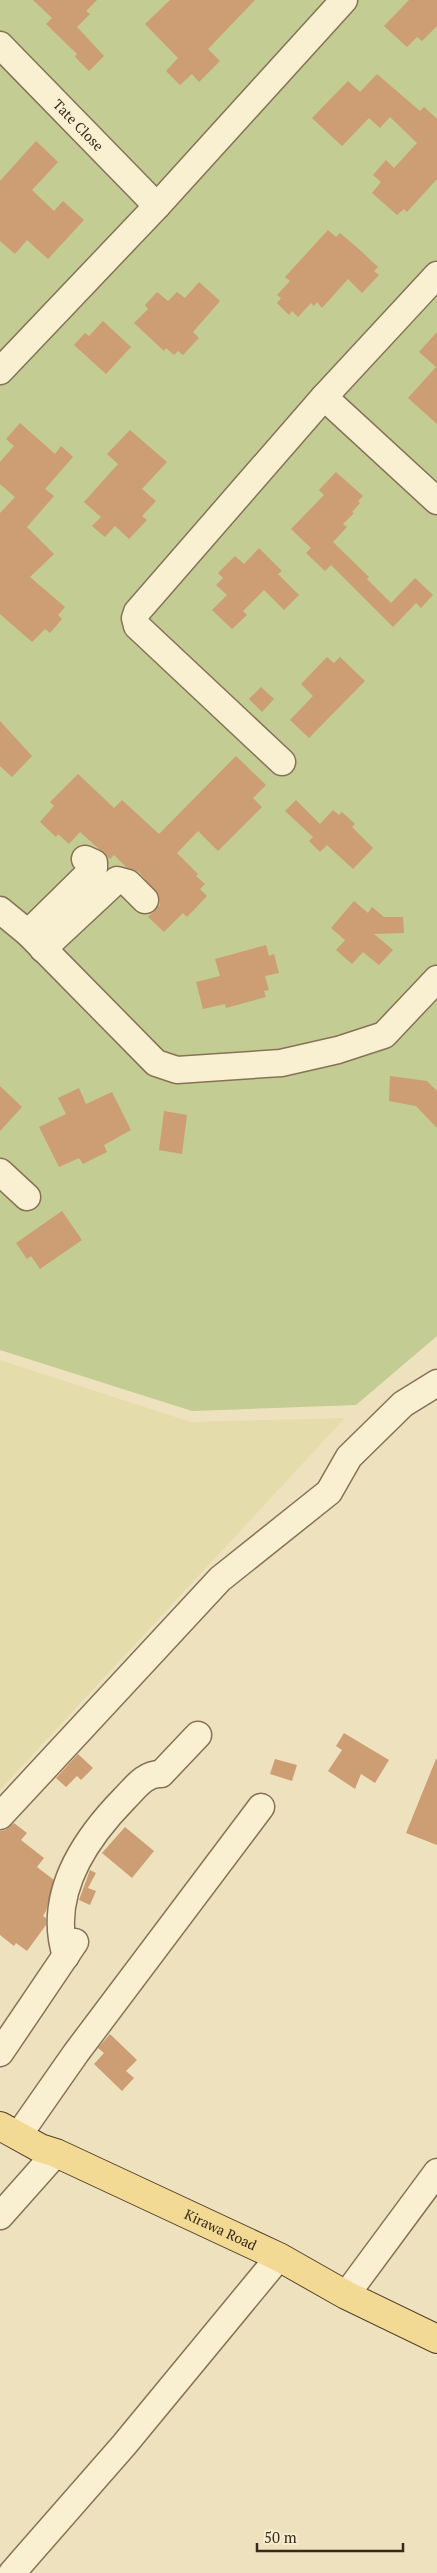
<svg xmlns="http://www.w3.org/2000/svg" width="437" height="2573" viewBox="0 0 437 2573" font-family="'PT Serif',serif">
  <rect width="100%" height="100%" fill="#eee2be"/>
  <path fill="#e4ddab" d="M0,1360L191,1422L345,1418L0,1790Z"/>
  <path fill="#c3cc92" d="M0,0H437V1336L356,1405L192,1411L0,1350Z"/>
  <path fill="#cd9d73" d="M33,0H97L86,11L90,14L77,27L104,56L89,71L75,57L77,54L46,24L52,18Z
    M170,0H255L208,49L220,61L199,82L192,74L180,85L166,71L178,58L145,24Z
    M409,0H437V26L422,41L417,37L407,47L384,26Z
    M377,74L420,111L424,107L437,119V179L407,212L404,209L397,215L372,193L381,182L373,175L386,160L394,168L417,143L390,117L380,128L369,118L342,146L312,118L348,81L360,92Z
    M36,141L58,162L32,190L54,211L63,201L84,220L48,259L27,240L15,254L0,241V181Z
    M328,230L336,237L340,233L361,251L378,267L374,271L379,275L362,293L348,279L322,308L317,302L314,306L311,303L298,317L292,311L289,315L277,303L281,298L277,295L290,281L285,277Z
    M199,282L220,301L193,332L199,338L183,355L178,351L174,355L166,348L164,351L134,323L148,309L145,305L157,292L168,301L177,292L185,298Z
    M103,321L131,347L106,374L74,345L85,333L89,336Z
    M437,332V424L408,398L436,367L419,352Z
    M20,423L55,454L61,446L73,457L45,489L54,496L27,527L54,554L30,577L65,607L58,615L62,619L50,633L45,629L32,642L0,614V513L15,497L0,484V462L14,446L6,439Z
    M130,430L167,462L142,489L156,501L142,516L147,520L129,539L115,526L105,537L92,526L101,517L84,502L118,464L107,454Z
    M336,472L363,496L358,501L360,503L352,512L354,513L343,524L347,527L333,542L369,577L367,579L391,603L415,578L433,595L421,608L416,603L393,627L331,565L325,571L306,553L311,548L291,529L324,495L319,490Z
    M259,548L282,571L278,574L299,595L284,610L264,590L243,611L247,615L232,629L212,610L227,595L216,585L223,578L218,573L235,556L244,564Z
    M327,657L334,663L340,657L365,681L309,738L290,720L313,696L301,684Z
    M261,687L274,699L262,712L249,699Z
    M0,721L32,756L12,777L0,766Z
    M236,756L266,785L253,798L262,807L218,851L198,831L177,853L198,874L196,876L205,884L200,889L207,896L187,917L183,913L164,932L148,917L160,905L159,896L139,872L126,867L114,855L110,859L80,832L69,844L58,834L56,837L40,822L54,806L50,802L78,774L114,808L122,800L159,834Z
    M296,800L320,824L333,810L339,815L342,812L355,824L352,827L373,848L353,869L327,845L320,852L309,841L313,837L285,811Z
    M354,901L368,913L372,907L384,917H403L404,933L374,934L393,950L379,965L363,952L352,964L336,950L345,940L331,928Z
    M266,945L269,956L274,954L279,973L265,976L269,990L264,991L266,997L226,1008L225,1004L203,1009L196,982L220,976L215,959Z
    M390,1076L427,1081L437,1091V1128L416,1106L389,1101Z
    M0,1086L22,1107L0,1131Z
    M79,1088L86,1104L112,1092L131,1130L104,1145L107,1152L83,1164L79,1158L59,1167L39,1127L66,1114L58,1098Z
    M164,1111L187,1115L182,1154L159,1150Z
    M62,1211L82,1240L40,1269L31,1256L27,1259L16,1243Z
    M344,1733L389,1760L375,1783L361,1774L355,1789L328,1771L342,1750L336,1746Z
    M78,1754L93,1768L81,1780L77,1776L66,1787L56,1778Z
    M275,1759L297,1765L292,1781L270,1774Z
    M436,1759H437V1845L406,1833Z
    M14,1823L27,1833L21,1840L44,1858L37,1867L54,1880L46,1911L43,1916L46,1918V1925L27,1951L16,1943L14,1946L0,1935V1831L5,1830Z
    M125,1827L154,1851L132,1878L102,1853Z
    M90,1870L96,1873L88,1888L96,1891L90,1905L79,1900Z
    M110,2034L137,2060L126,2071L134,2078L122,2091L94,2064L104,2053L98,2048Z"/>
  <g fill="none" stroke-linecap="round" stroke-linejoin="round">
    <defs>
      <g id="minor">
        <path id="s1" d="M0,45L157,206"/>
        <path d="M0,371L157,206L344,0"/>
        <path d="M324,397L437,501"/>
        <path d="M282,762L137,626L135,618L137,612L324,397L437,275"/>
        <path d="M0,910L28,933L156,1063L177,1070L281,1063L338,1050L384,1035L437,979"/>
        <path d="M28,933L94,868V863L85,859"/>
        <path d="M43,949L117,880L128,883L145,900"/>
        <path d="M0,1172L27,1197"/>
        <path d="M0,1816L220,1579L329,1492L349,1457L403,1404L437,1383"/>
        <path d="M66,1956C47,1896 84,1840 124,1799C135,1788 145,1773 161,1774L198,1735"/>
        <path d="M0,2053L75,1942"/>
        <path d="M18,2136L76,2053L261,1807"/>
        <path d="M0,2216L56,2153"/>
        <path d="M346,2295L437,2172"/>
        <path d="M12,2573L124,2445L279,2257"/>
      </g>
      <g id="major">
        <path id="s2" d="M0,2126L40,2148L56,2153L279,2257L346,2295L437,2339"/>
      </g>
    </defs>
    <use href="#minor" stroke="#877257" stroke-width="29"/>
    <use href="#major" stroke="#54402b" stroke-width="30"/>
    <use href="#minor" stroke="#f9efd1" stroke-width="26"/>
    <use href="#major" stroke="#f3da94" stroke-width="28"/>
  </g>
  <g text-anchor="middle" stroke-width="4" stroke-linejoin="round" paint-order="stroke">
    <g font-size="14" fill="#36291c" stroke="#f6ecce">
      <text dy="5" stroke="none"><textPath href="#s1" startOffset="112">Tate Close</textPath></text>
      <text dy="5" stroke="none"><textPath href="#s2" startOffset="244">Kirawa Road</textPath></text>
    </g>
  </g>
  <path d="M257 2543v8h146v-8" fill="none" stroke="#36291c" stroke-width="2.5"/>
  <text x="264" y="2543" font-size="15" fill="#36291c" stroke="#f6ecce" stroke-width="4" paint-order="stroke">50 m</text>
</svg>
